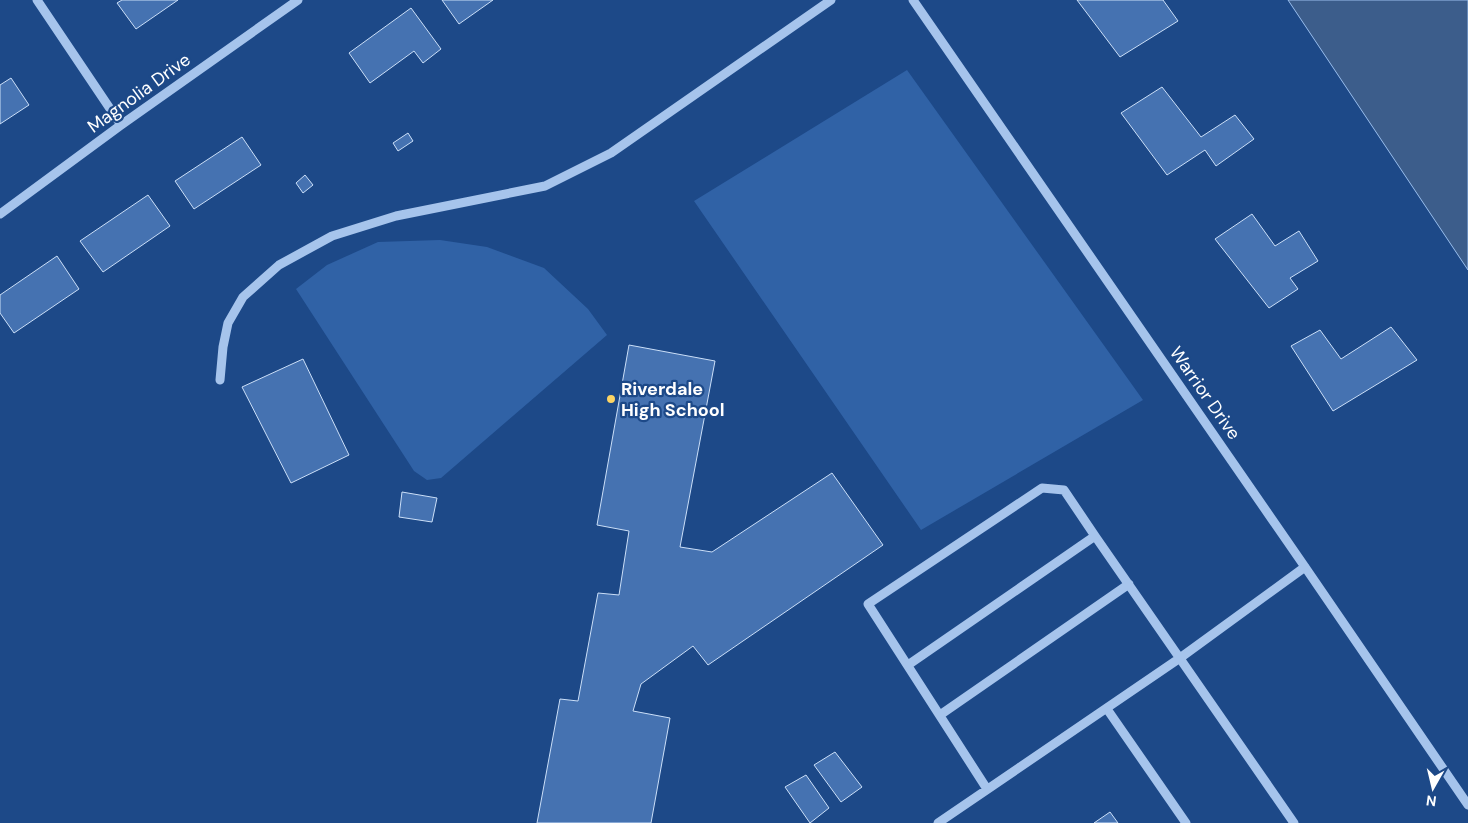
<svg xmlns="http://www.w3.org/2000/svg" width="1468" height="823" viewBox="0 0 1468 823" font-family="'DM Sans',sans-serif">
  <rect width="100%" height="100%" fill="#1d4988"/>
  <path fill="#3062a6" d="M907,70L1143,400L921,530L694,201Z
    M440,240L487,247L544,268L588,309L607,335L441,478L427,480L414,471L296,289L327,265L378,242Z"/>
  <path fill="#3c5d8b" stroke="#99beed" d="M1288,0H1468V270Z"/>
  <path fill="#4572b1" stroke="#cbdff8" d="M122,0H178L136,29L117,3Z
    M442,0H493L459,24Z
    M1077,0H1163L1178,21L1120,57Z
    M411,8L441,49L423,63L414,51L370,83L349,53Z
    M11,78L29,105L0,124V85Z
    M1162,87L1201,137L1235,115L1254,139L1216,166L1205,150L1167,175L1121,113Z
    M408,133L413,141L398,151L393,143Z
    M242,137L261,165L194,209L175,181Z
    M305,175L313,185L303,193L296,183Z
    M148,195L170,226L103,272L80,241Z
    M1252,214L1275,246L1299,231L1318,261L1290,278L1298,289L1269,308L1215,239Z
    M57,256L79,289L14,333L0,313V295Z
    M1391,327L1417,360L1333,411L1291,346L1320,330L1341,359Z
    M629,345L715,361L680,547L712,552L832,473L883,545L708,665L693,646L641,684L633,711L670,718L651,823H537L560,699L578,701L598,593L619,595L629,531L597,525Z
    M303,359L349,455L291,483L242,387Z
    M402,492L437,498L432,522L399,517Z
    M835,752L862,787L841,802L814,765Z
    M806,775L829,808L810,823L785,787Z
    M1110,812L1118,823H1094Z"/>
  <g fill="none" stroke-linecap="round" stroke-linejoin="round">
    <path stroke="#a6c4ec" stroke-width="9" d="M37,0L121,125
      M913,0L1305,567L1468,805
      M0,214L121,125L298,0
      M220,380L223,347L228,323L243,297L279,265L332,236L396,216L545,186L611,153L831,0
      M908,665L1095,536
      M1107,709L1186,823
      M940,715L1129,584
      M987,789L868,604L1042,488L1064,490L1095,536L1294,823
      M938,823L1180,658L1305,567"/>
  </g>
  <circle fill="#fcd464" stroke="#1d4988" stroke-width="2" cx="611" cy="399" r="5"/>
  <g text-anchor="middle" stroke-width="4.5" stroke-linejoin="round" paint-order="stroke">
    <g font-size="18" fill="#fff" stroke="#1d4988">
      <text transform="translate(139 93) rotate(-36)" y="6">Magnolia Drive</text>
      <text transform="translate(1205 393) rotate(55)" y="6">Warrior Drive</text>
    </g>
    <g font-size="18" font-weight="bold" fill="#fff" stroke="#1d4988" text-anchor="start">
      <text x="621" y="395">Riverdale<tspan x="621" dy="21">High School</tspan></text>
    </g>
  </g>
  <g transform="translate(1433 788) rotate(188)" stroke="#1d4988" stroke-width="4" paint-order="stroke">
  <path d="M0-4L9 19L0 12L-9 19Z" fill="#ffffff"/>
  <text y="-8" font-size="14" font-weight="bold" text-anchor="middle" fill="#ffffff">N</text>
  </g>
</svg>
